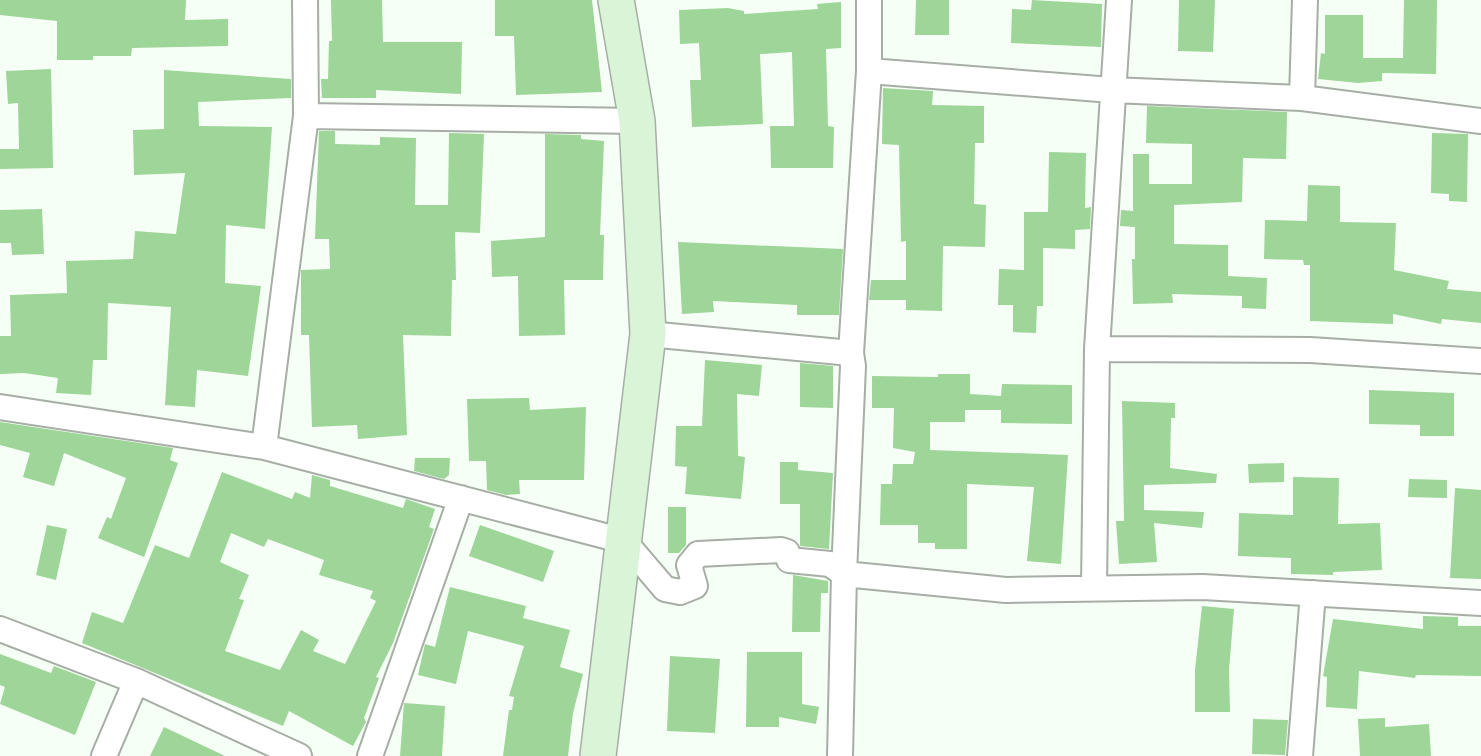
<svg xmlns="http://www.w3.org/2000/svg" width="1481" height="756" viewBox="0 0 1481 756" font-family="'Noto Sans',sans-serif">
  <rect width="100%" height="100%" fill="#f6fff5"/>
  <path fill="#9ed598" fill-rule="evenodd" d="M0,0H186L185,20L228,19V46L132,48L131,56H93V60H57V21L0,15Z
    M331,0H382L383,42H462L461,94L376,90V98H322L321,79H328L329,41H332Z
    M495,0H592L602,92L516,95L514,36H495Z
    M916,0H949V35H915Z
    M1032,0L1102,4L1101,47L1011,43L1012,9L1031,10Z
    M1179,0H1215L1213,52L1178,51Z
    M1404,0H1437L1436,74L1382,73V81L1358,83L1318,79L1321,53L1325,54V15H1363V58H1403Z
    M841,2V48L826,49L828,126L834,127L833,168H771L770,126H794L792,52L760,54L763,124L692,127L690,80H701L699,43L680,44L679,10L728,8L744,11V14L818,9L817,4Z
    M51,69L53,168L0,169V149H19L18,103L8,104L6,71Z
    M164,70L291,79V98L198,102L199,126L272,127L265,229L226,225L225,283L261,286L248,376L197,370L195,407L165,405L171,307L108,303L107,360H93L91,395L56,393L58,378L24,373L0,374V336H11L10,295L67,293L66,261L133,259L135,231L176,234L185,173L134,175L133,130L164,129Z
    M883,88L933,91L932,105L984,106V143H975L974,204L986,205L985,247L943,246L942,311L906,310V300H869L871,280H906V241L901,242L899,145L882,144Z
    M1147,106L1287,112L1286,159L1243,158L1242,202L1174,205V244L1228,245V276L1267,278L1266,309L1242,308V296L1172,294L1173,303L1133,304L1132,259H1135V227L1120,226L1121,210L1133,211V154H1149V184H1192V144L1146,143Z
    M319,131H335V144L380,145V137L416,138L415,205H448L449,133L484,134L480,233L455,232L456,280H452L451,336L403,335L407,435L358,439L357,425L312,427L309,335H301V270L330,269L329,239H315Z
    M1432,133L1468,134L1467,202L1449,201V194L1431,193Z
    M545,134L581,135V139L604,141L600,235H604L603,280H564L565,335L519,336L518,276L492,277L491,241L545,237Z
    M1049,152L1086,153L1085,208L1091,207L1090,229L1075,230V249L1043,248V306H1037L1036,333L1013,332V305H998L999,269L1024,270V212H1048Z
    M1308,185L1340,186V222L1396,223L1394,270L1449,281L1447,289L1481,292V323L1442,319L1441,324L1393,314V324L1310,321V265H1304L1303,260L1264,259L1265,220L1307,221Z
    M42,209L44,254L12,255L11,243H0V210Z
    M678,242L843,249L839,315H797V305L713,301L714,312L682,314Z
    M705,360L762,365L759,396L737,394L738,456L745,457L741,499L685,494L687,467L675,466L676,426H702Z
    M800,363L833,366V408L800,407Z
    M938,374H970V394L1001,396L1002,384L1072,385V424L1001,423V410H965V422H930V450L1068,455L1061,564L1027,561L1034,487L967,484V549H935V543H918V525H880L881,484H892L893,464H913L915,452L893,448L894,408H872V376L938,377Z
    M1369,390L1454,393V436H1420V425L1369,424Z
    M529,398L530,410L586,407L584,480H519L520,494L506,495L487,490L486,461H469L467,399Z
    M1122,401L1175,403V418H1171L1170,468L1217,474L1216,483L1144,485V510L1204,512L1202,528L1154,523L1157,562L1119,564L1116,521H1124Z
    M0,422L173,448L170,460L178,463L144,557L98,538L107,517L111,519L126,478L64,453L54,486L23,477L30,453L0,445Z
    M415,458H450L449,475L444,479L414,471Z
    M780,462H798V470L833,473L829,549L800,546V504H780Z
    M1284,463V482L1249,483L1248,464Z
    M222,472L292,499L295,492L310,498L312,475L330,480V486L403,508L406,499L435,509L429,527L434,529L393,643L376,677L379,678L364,718L366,722L353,746L289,711L283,726L82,643L92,612L123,623L155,545L189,558ZM231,533L264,547L268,539L324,560L319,575L373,591L370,598L376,601L345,664L313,651L319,640L301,630L280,670L225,651L244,600L239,599L249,575L220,562Z
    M1293,477L1339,478L1338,524L1380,523L1382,570L1333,572V575L1291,574V558L1238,556L1239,513L1293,515Z
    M1409,479L1447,480V498L1408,497Z
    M1455,488L1481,490V579L1450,578Z
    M668,507H686V545L679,553H668Z
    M47,525L67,529L56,580L36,575Z
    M480,525L554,551L543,582L469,556Z
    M793,575L828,581V593H821L820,632H792Z
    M450,587L526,606L523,618L570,630L560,667L583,674L573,713L568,756H503L509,710H512L514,697L509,696L524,646L468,631L456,684L418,675L425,644L435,647Z
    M1202,606L1234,609L1229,670L1230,712H1195V670Z
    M1423,616L1458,617V626H1481V676L1416,675L1415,678L1359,671L1357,709L1326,707L1327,677L1323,676L1333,619L1423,629Z
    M747,652H802V704L819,707L816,724L779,717V727H746Z
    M0,654L51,673L54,666L96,682L75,735L0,704L5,687L0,685Z
    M670,656L720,659L715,733L667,731Z
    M404,703L445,706L442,756H400Z
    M1385,718V727L1429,724L1431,756H1360L1358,719Z
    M1253,719L1288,720L1285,755L1252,754Z
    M164,727L225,756H150Z"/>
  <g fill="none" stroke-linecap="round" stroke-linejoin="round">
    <defs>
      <path id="minor" d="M869,71L1112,90L1302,98L1481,121
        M1302,98L1305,0
        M306,116L637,121
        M648,334L851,353
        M1097,349L1310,350L1481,361
        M0,407L264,447L624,541L665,589L680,592L695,586L689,565L698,554L781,550L787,552L789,560L830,564L844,574L1006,590L1203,587L1481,603
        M264,447L306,116L305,0
        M1094,588L1097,349L1119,0
        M0,629L136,681L299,756
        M104,756L136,681
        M370,756L461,498
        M840,756L844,574L853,366L851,353L869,71V0
        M1300,756L1313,593"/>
      <path id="secondary" d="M598,756L648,334L637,121L616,0"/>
    </defs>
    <use href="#minor" stroke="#a6aea5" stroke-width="28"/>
    <use href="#secondary" stroke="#a6aea5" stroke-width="38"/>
    <use href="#minor" stroke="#fff" stroke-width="24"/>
    <use href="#secondary" stroke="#daf4d8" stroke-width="35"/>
  </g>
</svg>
